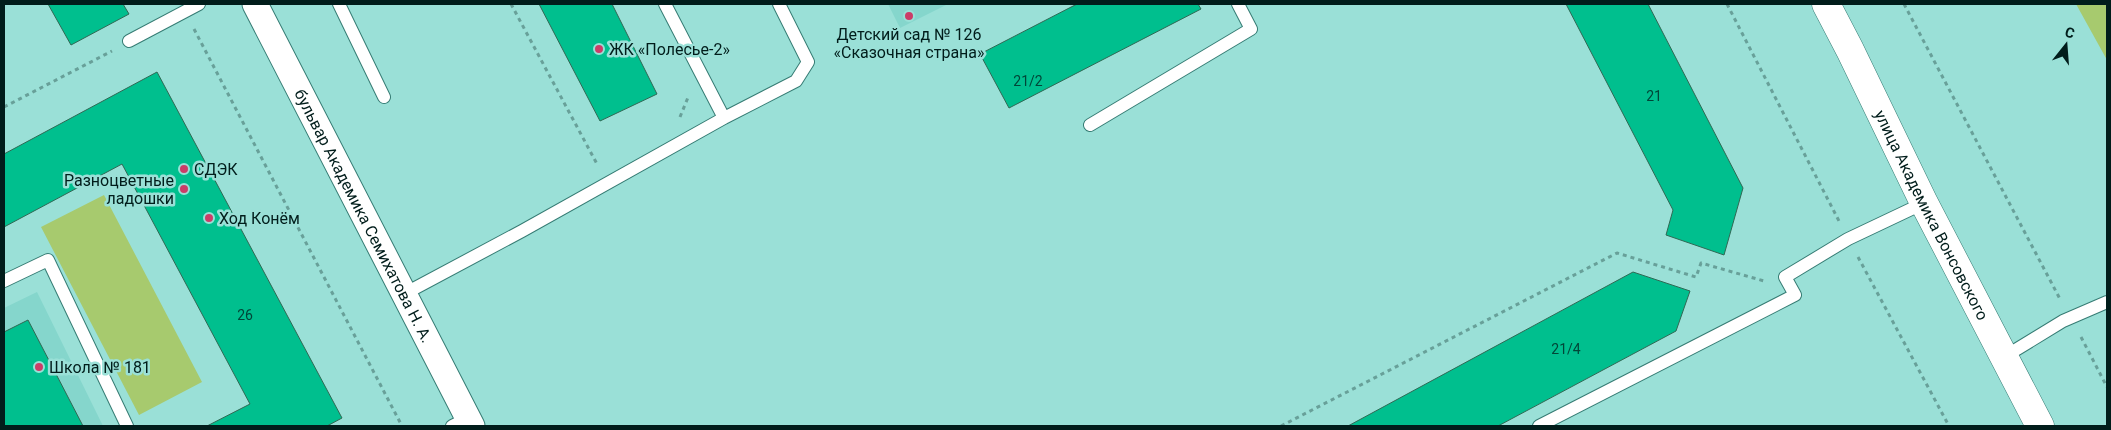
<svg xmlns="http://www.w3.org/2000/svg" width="2111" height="430" viewBox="0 0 2111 430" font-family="Roboto,sans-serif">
  <rect width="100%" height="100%" fill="#9ae0d7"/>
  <path fill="#85d6cc" d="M888,4H948L900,28Z
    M37,292L103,426H4V308Z"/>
  <path fill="#a7ca6e" d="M2076,4H2107V60Z
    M104,195L202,382L139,415L41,227Z"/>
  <path fill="#00bf8e" stroke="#2f6954" d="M48,4H123L129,14L71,45Z
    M539,4H612L657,94L600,121Z
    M1077,4H1198L1201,9L1009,108L980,54Z
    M1566,4H1648L1743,188L1724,255L1666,235L1673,210Z
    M157,72L342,418L327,426H207L250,404L122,164L4,227V154Z
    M1633,272L1690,291L1676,331L1498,426H1348Z
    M28,320L83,426H4V332Z"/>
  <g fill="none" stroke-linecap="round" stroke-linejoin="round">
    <defs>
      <path id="service" d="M339,4L384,97
        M665,4L724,118
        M129,41L199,4
        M1090,125L1251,29L1238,4
        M4,281L48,260L127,426
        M404,294L522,231L724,118L796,81L808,62L779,4
        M2004,357L2063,321L2107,302
        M452,426L468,418
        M1539,426L1795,295L1785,277L1848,239L1924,203"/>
      <g id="minor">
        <path id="s1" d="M255,4L472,426"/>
      </g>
      <g id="tertiary">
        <path id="s2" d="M1826,4L1850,50L1924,203L2040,426"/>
      </g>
    </defs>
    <use href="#service" stroke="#367c74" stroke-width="14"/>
    <use href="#minor" stroke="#367c74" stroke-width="27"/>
    <use href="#tertiary" stroke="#367c74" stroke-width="29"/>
    <path stroke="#68a099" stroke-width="3" stroke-dasharray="4 4" stroke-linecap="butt" d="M511,4L597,164
      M1727,4L1839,221
      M1904,4L2060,299
      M194,29L402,426
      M4,107L112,51
      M680,117L689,95
      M1858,257L1949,426
      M2081,337L2107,387
      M1281,426L1617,253L1696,277L1701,263L1764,281"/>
    <use href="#service" stroke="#fff" stroke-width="12"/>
    <use href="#minor" stroke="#fff" stroke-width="25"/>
    <use href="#tertiary" stroke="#fff" stroke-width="28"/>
  </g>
  <g fill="#cb3d68" stroke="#9ae0d7" stroke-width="2">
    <circle cx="909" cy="16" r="5"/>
    <circle cx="599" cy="49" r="5"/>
    <circle cx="184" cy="169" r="5"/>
    <circle cx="184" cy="189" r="5"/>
    <circle cx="209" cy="218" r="5"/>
    <circle cx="39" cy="367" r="5"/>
  </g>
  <g text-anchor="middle" stroke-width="5" stroke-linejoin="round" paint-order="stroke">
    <g font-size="14" fill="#014638">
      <text x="1028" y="86">21/2</text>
      <text x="1654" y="101">21</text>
      <text x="245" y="320">26</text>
      <text x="1566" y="354">21/4</text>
    </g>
    <g font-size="16" fill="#011d1b" stroke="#9ae0d7" text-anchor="start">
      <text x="909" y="40" text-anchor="middle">Детский сад № 126<tspan x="909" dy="18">«Сказочная страна»</tspan></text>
      <text x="609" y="55">ЖК «Полесье-2»</text>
      <text x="194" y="175">СДЭК</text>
      <text x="174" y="186" text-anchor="end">Разноцветные<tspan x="174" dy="18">ладошки</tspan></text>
      <text x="219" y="224">Ход Конём</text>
      <text x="49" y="373">Школа № 181</text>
    </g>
    <g font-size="16" fill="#011d1b" stroke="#9ae0d7">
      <text dy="6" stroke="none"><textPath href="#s1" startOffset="238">бульвар Академика Семихатова Н. А.</textPath></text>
      <text dy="6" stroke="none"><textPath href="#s2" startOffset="236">улица Академика Вонсовского</textPath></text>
    </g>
  </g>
  <rect width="2111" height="430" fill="none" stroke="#011d1b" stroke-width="10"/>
  <g transform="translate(2066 45) rotate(17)" stroke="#9ae0d7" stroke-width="4" paint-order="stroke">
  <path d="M0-4L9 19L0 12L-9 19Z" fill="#011d1b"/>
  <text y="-8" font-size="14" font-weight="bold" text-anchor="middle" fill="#011d1b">С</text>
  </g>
</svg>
